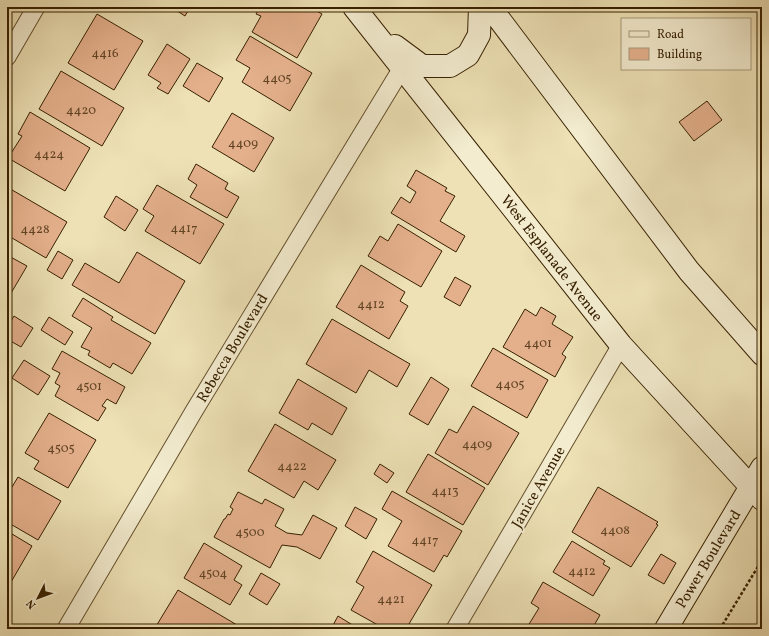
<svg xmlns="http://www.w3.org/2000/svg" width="769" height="636" viewBox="0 0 769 636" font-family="Vollkorn,serif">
  <rect width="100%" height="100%" fill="#ede1b5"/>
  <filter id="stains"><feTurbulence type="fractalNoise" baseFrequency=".005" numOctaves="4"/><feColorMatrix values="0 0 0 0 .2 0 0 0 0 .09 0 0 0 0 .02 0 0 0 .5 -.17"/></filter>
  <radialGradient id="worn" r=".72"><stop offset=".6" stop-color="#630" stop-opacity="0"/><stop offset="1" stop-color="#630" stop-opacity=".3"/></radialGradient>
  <path fill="#e4b08c" stroke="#372000" d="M171,7H190L185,16Z
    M257,7H310L322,14L297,58L252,32L261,16L256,14L259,9Z
    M97,14L143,41L114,90L68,63Z
    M250,36L312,73L290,111L242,82L250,68L236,60Z
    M167,44L190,59L168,94L157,88L161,83L148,75Z
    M197,63L223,78L209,102L183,86Z
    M61,71L124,108L102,146L39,109Z
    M707,101L722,120L694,141L679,122Z
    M30,112L90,148L65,191L8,158L22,136L18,134Z
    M232,113L274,138L254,172L212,147Z
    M196,164L228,183L225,189L239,197L227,218L190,197L197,185L188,179Z
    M416,170L447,188L445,191L455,196L440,221L465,236L456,252L391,213L401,197L410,203L416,192L407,186Z
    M157,185L224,224L200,264L145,231L154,216L143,209Z
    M7,187L67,222L46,258L7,235Z
    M116,196L138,210L125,231L104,217Z
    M398,224L442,251L421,287L368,256L380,236L388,241Z
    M58,251L73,260L62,279L47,270Z
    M137,252L185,281L155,334L72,285L85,263L119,283Z
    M7,255L27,266L7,300Z
    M361,265L405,292L400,301L408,306L389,339L336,307Z
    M455,277L471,286L460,306L444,297Z
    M83,298L113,317L111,320L151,343L132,374L113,363L110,368L88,355L90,351L81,347L92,328L72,316Z
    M541,307L556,316L552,324L573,337L562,354L566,357L555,377L503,347L525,309L536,316Z
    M14,316L33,328L21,347L7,339V327Z
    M49,317L73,332L65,345L41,330Z
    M332,319L410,364L397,387L369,370L356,393L306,364Z
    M493,348L548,380L527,418L471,386Z
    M62,351L125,387L116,404L107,399L102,406L106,408L98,421L55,396L60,386L55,383L60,373L52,369Z
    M24,360L50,376L38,395L12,378Z
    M431,377L449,389L428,425L409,414Z
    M298,379L347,408L332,435L312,423L308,430L279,413Z
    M473,406L519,433L488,485L435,453L449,429L457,433Z
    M49,413L96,440L68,488L34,469L39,461L25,453Z
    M275,424L336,460L318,490L304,481L294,498L248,471Z
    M428,454L485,488L463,525L406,492Z
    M380,464L394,473L387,483L374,474Z
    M18,477L61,501L38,540L7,522V484L12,487Z
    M598,487L658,522L656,524L658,525L631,567L572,532Z
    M392,491L462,531L447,557L444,555L434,572L388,546L402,521L382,509Z
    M238,492L262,504L265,499L284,509L275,526L287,533L302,535L313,515L337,528L320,559L297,547L282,545L270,568L214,537L224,519H225L228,514L230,515L233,509L230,507Z
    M355,507L377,519L366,539L345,526Z
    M7,531L32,546L7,589Z
    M572,541L605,561L603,564L610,568L593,596L553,572Z
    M204,543L242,566L234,580L242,585L230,605L184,578Z
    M373,551L432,585L406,629H385L351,610L364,587L356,582Z
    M661,554L676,563L664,584L648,575Z
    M261,573L280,584L267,605L249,594Z
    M543,582L600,615L592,629H526L539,608L531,603Z
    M178,590L237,625L235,629L155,628Z
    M338,616L359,629H331Z"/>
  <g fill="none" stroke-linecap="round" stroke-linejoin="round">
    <defs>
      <path id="street" d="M7,57L36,7
        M66,629L194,411L402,68
        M455,629L621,345"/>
      <path id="secondary" d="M354,7L621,345L762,499
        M490,7L689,271L762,354
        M395,46L422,66H450L468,55L479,35L480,7
        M666,629L762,468"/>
    </defs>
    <use href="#street" stroke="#64502d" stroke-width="19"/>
    <use href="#secondary" stroke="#372000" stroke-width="24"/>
    <path stroke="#372000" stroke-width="2.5" stroke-dasharray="3 2" stroke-linecap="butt" d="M720,629L762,560"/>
    <use href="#street" stroke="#f3eccf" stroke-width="17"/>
    <use href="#secondary" stroke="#f3eccf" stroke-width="22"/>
  </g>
  <g text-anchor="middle" stroke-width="4" stroke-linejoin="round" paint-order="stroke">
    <g font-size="13" fill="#624423">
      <text x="105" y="57">4416</text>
      <text x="277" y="82">4405</text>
      <text x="81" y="114">4420</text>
      <text x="243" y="147">4409</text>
      <text x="49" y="158">4424</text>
      <text x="184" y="232">4417</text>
      <text x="35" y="233">4428</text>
      <text x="371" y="308">4412</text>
      <text x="538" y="347">4401</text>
      <text x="510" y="388">4405</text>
      <text x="89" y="390">4501</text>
      <text x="477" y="448">4409</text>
      <text x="61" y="452">4505</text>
      <text x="292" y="470">4422</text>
      <text x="445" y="495">4413</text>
      <text x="615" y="534">4408</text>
      <text x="250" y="536">4500</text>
      <text x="425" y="544">4417</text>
      <text x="582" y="575">4412</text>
      <text x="213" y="577">4504</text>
      <text x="391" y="603">4421</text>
    </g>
    <g font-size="15" fill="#372000" stroke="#f3eccf">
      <text transform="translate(552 258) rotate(52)" y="5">West Esplanade Avenue</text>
      <text transform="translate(232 348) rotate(-59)" y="5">Rebecca Boulevard</text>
      <text transform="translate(538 487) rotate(-60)" y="5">Janice Avenue</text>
      <text transform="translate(708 559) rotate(-59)" y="5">Power Boulevard</text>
    </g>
  </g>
  <rect width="769" height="636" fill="none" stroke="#ede1b5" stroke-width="24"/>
  <rect x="8" y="8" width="753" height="620" fill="none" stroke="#372000" stroke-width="2"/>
  <rect x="12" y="12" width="745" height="612" fill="none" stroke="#372000"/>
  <rect x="621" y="18" width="130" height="52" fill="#f3eccf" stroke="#a89a7c"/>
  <rect x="629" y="31" width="20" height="6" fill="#f3eccf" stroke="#a89a7c"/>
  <text x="657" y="38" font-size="12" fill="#372000">Road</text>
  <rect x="629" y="48" width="20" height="12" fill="#e4b08c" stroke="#a89a7c"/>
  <text x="657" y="58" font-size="12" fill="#372000">Building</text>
  <g transform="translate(38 598) rotate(228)" stroke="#f3eccf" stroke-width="3" paint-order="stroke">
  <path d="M0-3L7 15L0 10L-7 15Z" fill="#372000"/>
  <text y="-6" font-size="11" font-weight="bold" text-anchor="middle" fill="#372000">N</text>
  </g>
  <rect width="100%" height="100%" filter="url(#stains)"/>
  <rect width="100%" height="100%" fill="url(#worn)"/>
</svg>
